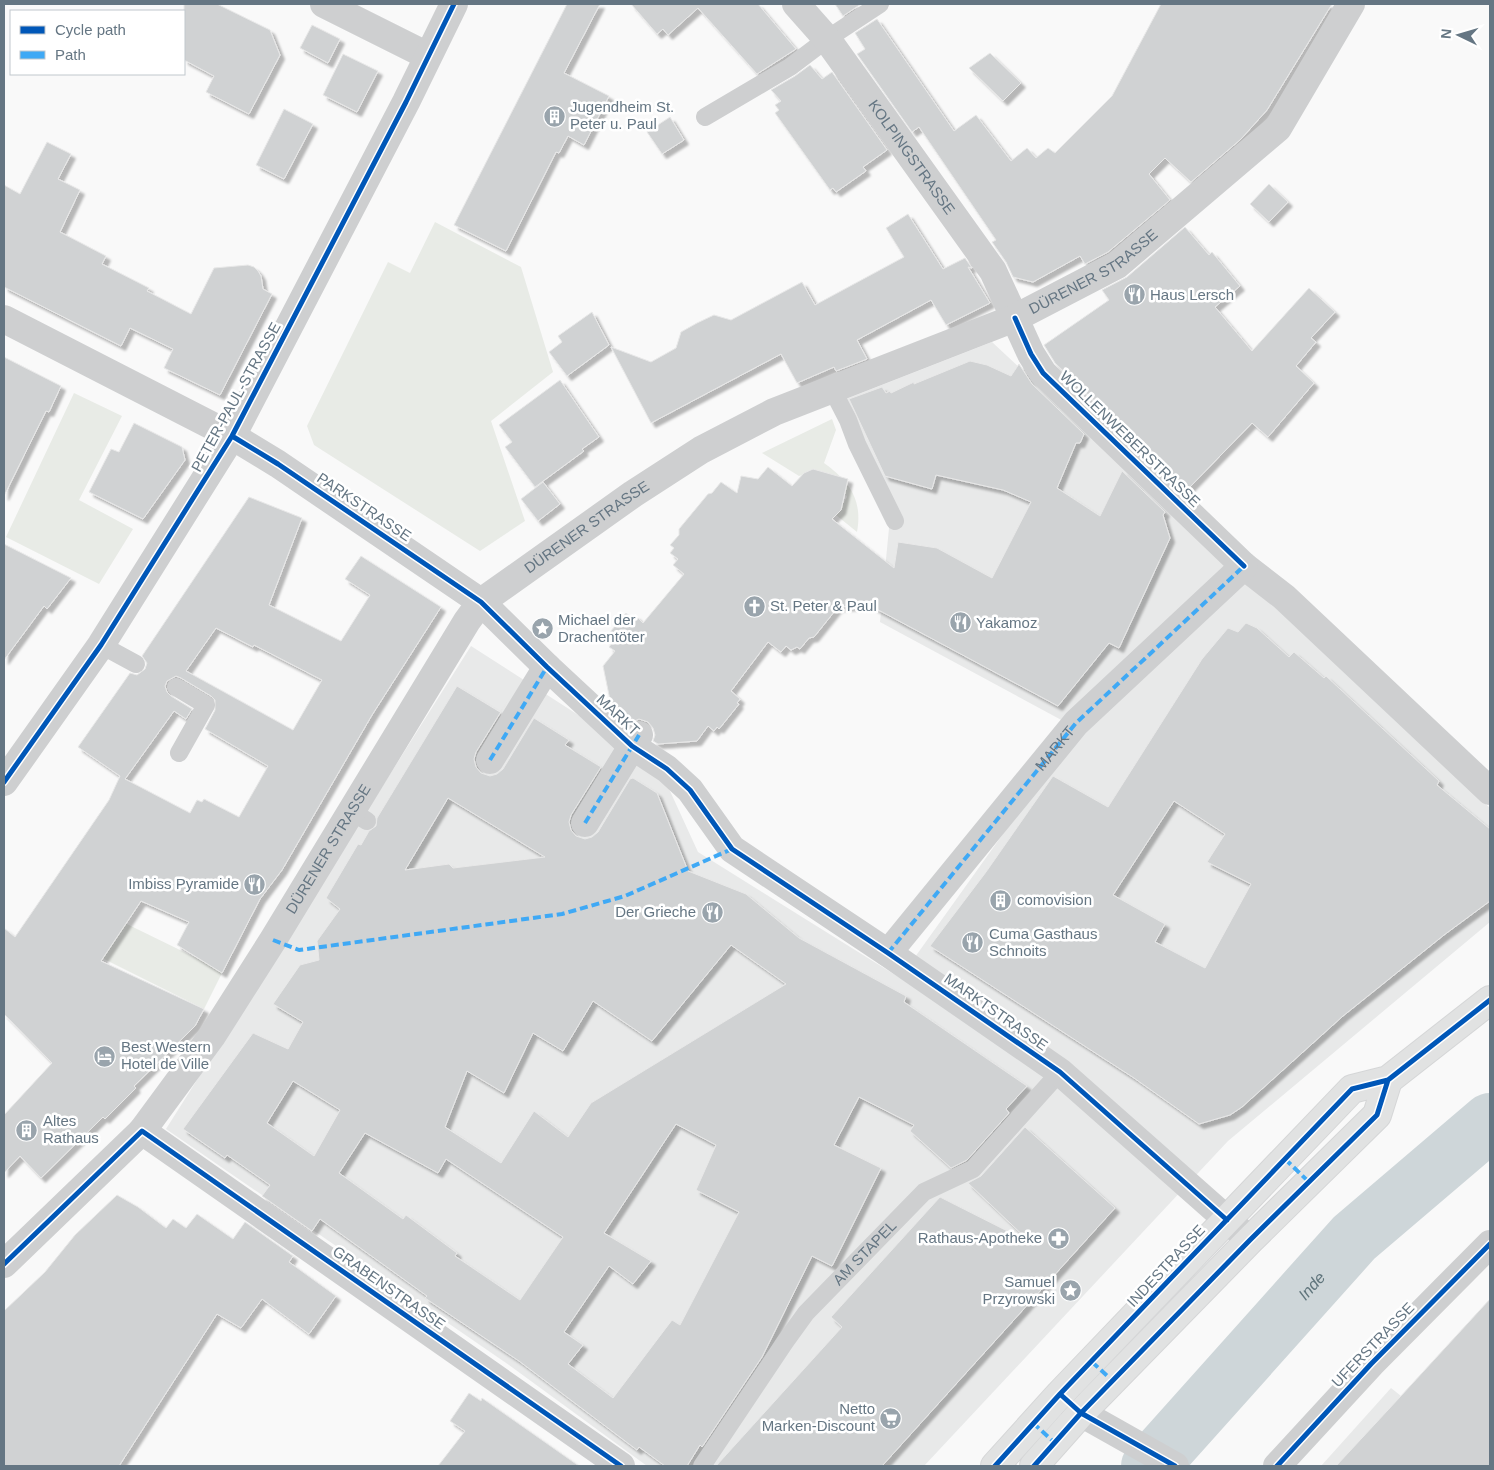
<svg xmlns="http://www.w3.org/2000/svg" width="1494" height="1470" viewBox="0 0 1494 1470" font-family="Arial,sans-serif">
  <defs>
    <filter id="shadow"><feDropShadow dx="4.5" dy="4.5" stdDeviation="1" flood-color="#0004"/></filter>
  </defs>
  <rect width="100%" height="100%" fill="#f9f9f9"/>
  <path fill="#e8e9e9" d="M992,342L1490,808V922L1228,1141L924,1466H713L702,1458L697,1466H647L509,1365L166,1129L471,646L659,767L698,852L900,978L1078,729L880,622L891,507L846,399Z
    M1391,1388L1489,1466H1321Z"/>
  <path fill="#e8ebe6" d="M435,222L521,267L553,372L491,421L525,521L480,551L314,445L307,426L388,262L410,273Z
    M74,393L122,416L79,500L133,529L99,584L6,537Z
    M832,419L836,430L824,463C849,481 863,499 857,532L836,515L847,497L842,486L817,471L799,476L762,453Z
    M51,887L223,971L204,1009L100,957Z"/>
  <g fill="none" stroke-linecap="round" stroke-linejoin="round">
    <path stroke="#ced6d9" stroke-width="58" id="s1" d="M1150,1466L1354,1238L1490,1122"/>
  </g>
  <path fill="#d0d2d3" stroke="#e8e8e8" fill-rule="evenodd" filter="url(#shadow)" d="M184,4H217L270,30L280,55L249,114L206,92L214,76L184,60Z
    M567,4H600L564,73L609,96L584,145L568,136L559,153L556,152L506,251L454,225Z
    M631,4H758L796,49L757,74L698,8L668,35L663,29L657,34Z
    M835,4H861L843,16Z
    M1161,4H1332L1267,110L1241,139L1191,182L1165,158L1149,174L1170,200L1108,252L1085,264L1080,256L1033,282L1013,277L1006,262L992,242L996,240L919,127L912,132L857,54L865,49L855,33L877,19L954,131L976,115L1011,161L1027,148L1036,158L1048,148L1055,153L1112,96Z
    M312,25L340,39L328,63L300,48Z
    M990,53L1021,83L1003,101L969,68Z
    M343,54L378,71L357,112L323,95Z
    M810,65L822,79L832,72L887,150L863,167L866,171L836,192L833,188L830,190L775,113L779,110L775,105L781,101L771,90L795,76Z
    M284,109L313,124L284,179L256,165Z
    M670,117L684,140L662,154L647,132Z
    M47,142L71,154L58,179L80,190L60,232L106,256L102,264L149,288L147,291L191,314L214,268L248,265L254,267L258,271L261,276L263,289L272,294L220,395L164,368L173,349L130,328L121,346L4,287V185L20,194Z
    M1269,184L1288,202L1269,222L1250,204Z
    M908,214L943,269L965,258L972,268L968,267L990,303L946,325L931,300L857,340L867,359L836,371L834,367L797,383L781,354L651,423L611,347L651,362L676,348L681,332L697,323L714,315L731,320L802,282L815,305L904,257L886,228Z
    M1185,227L1209,255L1212,252L1240,286L1215,307L1252,351L1309,288L1335,312L1311,338L1316,342L1296,366L1314,383L1268,437L1252,423L1187,490L1055,363L1044,345L1109,300L1102,290L1127,277Z
    M592,312L609,345L567,376L549,352L562,342L558,336Z
    M4,357L61,386L49,412L46,411L4,496Z
    M970,361L987,365L1011,376L1019,364L1032,384L1084,434L1080,443H1076L1057,488L1100,516L1122,471L1165,512L1163,515L1170,538L1119,648L1109,643L1058,706L869,605L838,607L814,637L809,638L800,649L797,647L791,650L786,646L781,652L768,642L731,691L740,699L737,703L739,704L719,729L717,727L714,731L708,726L697,741L658,744L653,741L655,735L653,728L648,722L639,719L630,723L611,705L603,666L615,651L609,647L612,643L605,638L626,613L632,618L635,615L643,623L684,574L673,565L678,559L670,553L674,548L670,545L679,535V529L708,494L712,493L721,482L737,493L741,476L758,479L768,467L792,486L804,473L813,469L848,479L841,510L832,519L894,568L898,542L937,548L992,578L1031,502L1003,490L936,475L932,489L885,476L849,399L882,387L886,393L890,391L891,393L914,382V384Z
    M560,380L599,437L582,449L584,451L535,487L505,447L512,442L499,425Z
    M134,423L182,447L185,460L143,519L89,492L111,449L119,452Z
    M543,482L560,504L538,521L521,499Z
    M249,497L302,518L269,605L341,641L370,595L345,579L361,556L441,607L372,715L282,870L260,899L222,973L177,945L189,922L141,901L101,961L204,1009L195,1026L134,1086L136,1088L105,1119L103,1117L41,1178L20,1156L4,1173V1115L52,1063L4,1014V928L15,937L109,800L120,776L78,747L130,673L137,675L145,669L147,663L142,656ZM216,628L253,647L254,645L322,680L293,730L186,671ZM176,676L181,678L211,696L215,700V710L205,729L268,766L239,817L204,799L202,802L197,800L190,813L125,779L174,711L186,719L192,709L171,696L167,692L165,686L167,681Z
    M4,544L71,578L47,609L44,606L4,660Z
    M1246,623L1257,628L1289,657L1294,652L1324,678L1326,676L1439,781L1437,785L1490,829V901L1444,935L1343,1016L1242,1107L1230,1115L1199,1124L1134,1078L930,946L986,872L1053,776L1108,807L1202,659L1228,628L1238,632ZM1174,801L1225,834L1207,862L1251,884L1205,968L1155,942L1165,924L1113,895Z
    M457,686L500,712L507,702L476,752L474,759L476,767L481,773L490,776L497,774L503,769L534,718L569,740L565,745L601,767L571,815L569,822L571,830L576,836L585,839L592,837L598,832L630,779L633,778L657,793L688,871L746,894L799,938L906,996L904,1002L1027,1086L1006,1109L1009,1113L967,1160L951,1168L910,1131L914,1125L859,1097L834,1145L881,1168L832,1266L812,1256L762,1357L702,1447L700,1445L687,1466H665L639,1447L637,1450L519,1361L425,1298L427,1296L320,1219L312,1231L262,1196L270,1185L227,1155L225,1158L183,1129L253,1033L288,1049L303,1022L273,1004L300,965L319,960L317,941L340,909L326,898L358,844L361,845L369,831L376,826L377,818ZM448,798L545,857L453,868L449,864L405,870ZM731,945L786,984L591,1103L568,1137L534,1111L501,1163L445,1127L467,1071L504,1093L533,1033L563,1051L593,1001L652,1041ZM293,1081L340,1110L314,1156L267,1123ZM676,1124L716,1145L696,1190L739,1212L680,1325L672,1320L613,1398L568,1364L583,1345L564,1332L609,1266L633,1284L651,1261L604,1233ZM365,1133L438,1173L446,1159L563,1237L520,1300L455,1256L457,1253L406,1215L403,1219L339,1173Z
    M1025,1127L1115,1208L882,1466H716L842,1327L831,1317L940,1197L1031,1243L968,1183L981,1176Z
    M117,1195L138,1207L166,1228L173,1219L186,1228L197,1214L233,1239L245,1222L293,1256L289,1262L336,1296L309,1334L262,1299L241,1328L217,1314L119,1466H4V1311L45,1272L75,1235Z
    M1490,1299V1466H1336L1400,1397Z
    M469,1393L481,1401L482,1398L579,1466H438L465,1431L450,1421Z"/>
  <g fill="none" stroke-linecap="round" stroke-linejoin="round">
    <defs>
      <path id="primary" d="M995,1466L1060,1394L1352,1089L1388,1080L1490,1000
        M1034,1466L1081,1413L1250,1240L1377,1115L1388,1080"/>
    </defs>
    <use href="#primary" stroke="#d5d6d7" stroke-width="30"/>
    <g stroke="#cecfd0" stroke-width="18">
      <path d="M705,117L790,67L827,39L880,4"/>
      <path d="M832,389L848,420L857,444L895,521"/>
      <path d="M101,645L136,664"/>
      <path d="M176,687L206,705L179,753"/>
      <path d="M351,811L367,821"/>
      <path id="s2" d="M702,1466L785,1342L806,1313L924,1192L973,1169L1060,1072"/>
    </g>
    <g stroke="#cecfd0" stroke-width="28">
      <path d="M324,4L428,56"/>
      <path id="s3" d="M796,4L827,39L993,271L1031,354L1043,373L1244,566L1284,597L1490,791"/>
      <path d="M4,319L232,436L278,464L481,602L547,667L632,746L667,769L690,790L732,849L888,953L1060,1072L1250,1240"/>
      <path d="M490,760L547,667"/>
      <path d="M4,782L101,645L232,436L406,102L454,4"/>
      <path d="M585,823L639,735"/>
      <path id="s4" d="M888,953L1076,723L1244,566"/>
      <path d="M142,1131L621,1466"/>
      <path id="s5" d="M4,1264L142,1131L212,1036L273,940L467,621L481,602L633,494L701,450L774,412L1015,318L1117,265L1278,128L1351,4"/>
      <path d="M1060,1394L1081,1413L1175,1466"/>
      <path d="M1277,1466L1371,1364L1490,1244"/>
    </g>
    <use href="#primary" stroke="#e1e2e2" stroke-width="28"/>
    <path stroke="#3fa9f5" stroke-width="4" stroke-dasharray="8 4" stroke-linecap="butt" d="M490,760L547,667
      M585,823L639,735
      M273,940L299,950L562,914L625,896L732,849
      M888,953L1076,723L1244,566
      M1285,1159L1310,1183
      M1092,1362L1113,1381
      M1033,1423L1055,1443"/>
    <defs>
      <path id="cycleway" d="M1015,318L1031,354L1043,373L1244,566
        M232,436L278,464L481,602L547,667L632,746L667,769L690,790L732,849L888,953L1060,1072L1227,1220
        M4,782L101,645L232,436L406,102L454,4
        M4,1264L142,1131L621,1466
        M1060,1394L1081,1413L1175,1466
        M995,1466L1060,1394L1352,1089L1388,1080L1490,1000
        M1034,1466L1081,1413L1250,1240L1377,1115L1388,1080
        M1277,1466L1371,1364L1490,1244"/>
    </defs>
    <use href="#cycleway" stroke="#fff" stroke-width="8"/>
    <use href="#cycleway" stroke="#0057b8" stroke-width="5"/>
  </g>
  <defs>
    <symbol id="building-disc" viewBox="-11 -11 22 22"><circle r="9.5" fill="#99a4ac" stroke="#fff"/><path d="M-4-6H4V6H1V3H-1V6H-4ZM-2.5-4.3h1.7v1.8h-1.7ZM.8-4.3h1.7v1.8H.8ZM-2.5-1h1.7V.8h-1.7ZM.8-1h1.7V.8H.8Z" fill="#fff"/></symbol>
    <symbol id="restaurant-disc" viewBox="-11 -11 22 22"><circle r="9.5" fill="#99a4ac" stroke="#fff"/><path d="M-5-6h1v4h1v-4h1v4h1v-4h1v5L-1.5 .5V6h-2V.5L-5-1ZM5-6V6H3V1.5H1.5Q1.5-4 5-6Z" fill="#fff"/></symbol>
    <symbol id="church-disc" viewBox="-11 -11 22 22"><circle r="9.5" fill="#99a4ac" stroke="#fff"/><path d="M-1.2-6h2.4v3.5h3.3v2.4h-3.3V6h-2.4V-.1h-3.3v-2.4h3.3Z" fill="#fff"/></symbol>
    <symbol id="sight-disc" viewBox="-11 -11 22 22"><circle r="9.5" fill="#99a4ac" stroke="#fff"/><path d="M0-6L1.8-2.2L6-1.7L2.9 1.2L3.7 5.4L0 3.3L-3.7 5.4L-2.9 1.2L-6-1.7L-1.8-2.2Z" fill="#fff"/></symbol>
    <symbol id="hotel-disc" viewBox="-11 -11 22 22"><circle r="9.5" fill="#99a4ac" stroke="#fff"/><path d="M-6-4.5h1.5V1H6V5H4.5V3h-9V5H-6ZM-4 0a1.8 1.8 0 1 1 3.6 0ZM.5 0V-2.5h3Q6-2.5 6 0Z" fill="#fff"/></symbol>
    <symbol id="pharmacy-disc" viewBox="-11 -11 22 22"><circle r="9.5" fill="#99a4ac" stroke="#fff"/><path d="M-2-6h4v4h4v4h-4v4h-4v-4h-4v-4h4Z" fill="#fff"/></symbol>
    <symbol id="supermarket-disc" viewBox="-11 -11 22 22"><circle r="9.5" fill="#99a4ac" stroke="#fff"/><path d="M-6-5.5h2.5l.6 2H6L4.5 2H-2.5L-4.4-4H-6ZM-1.5 3.2a1.3 1.3 0 1 0 .1 0ZM3 3.2a1.3 1.3 0 1 0 .1 0Z" fill="#fff"/></symbol>
  </defs>
  <g fill-rule="evenodd">
    <use href="#building-disc" x="542" y="104" width="25" height="25"/>
    <use href="#restaurant-disc" x="1122" y="282" width="25" height="25"/>
    <use href="#church-disc" x="742" y="594" width="25" height="25"/>
    <use href="#restaurant-disc" x="948" y="610" width="25" height="25"/>
    <use href="#sight-disc" x="530" y="616" width="25" height="25"/>
    <use href="#restaurant-disc" x="242" y="872" width="25" height="25"/>
    <use href="#building-disc" x="988" y="888" width="25" height="25"/>
    <use href="#restaurant-disc" x="700" y="900" width="25" height="25"/>
    <use href="#restaurant-disc" x="960" y="930" width="25" height="25"/>
    <use href="#hotel-disc" x="92" y="1044" width="25" height="25"/>
    <use href="#building-disc" x="14" y="1118" width="25" height="25"/>
    <use href="#pharmacy-disc" x="1046" y="1226" width="25" height="25"/>
    <use href="#sight-disc" x="1058" y="1278" width="25" height="25"/>
    <use href="#supermarket-disc" x="878" y="1406" width="25" height="25"/>
  </g>
  <g text-anchor="middle" stroke-width="5" stroke-linejoin="round" paint-order="stroke">
    <g font-size="15" fill="#657683" stroke="#fff" text-anchor="start">
      <text x="570" y="112">Jugendheim St.<tspan x="570" dy="17">Peter u. Paul</tspan></text>
      <text x="1150" y="300">Haus Lersch</text>
      <text x="770" y="611">St. Peter &amp; Paul</text>
      <text x="558" y="625">Michael der<tspan x="558" dy="17">Drachentöter</tspan></text>
      <text x="976" y="628">Yakamoz</text>
      <text x="239" y="889" text-anchor="end">Imbiss Pyramide</text>
      <text x="1017" y="905">comovision</text>
      <text x="696" y="917" text-anchor="end">Der Grieche</text>
      <text x="989" y="939">Cuma Gasthaus<tspan x="989" dy="17">Schnoits</tspan></text>
      <text x="121" y="1052">Best Western<tspan x="121" dy="17">Hotel de Ville</tspan></text>
      <text x="43" y="1126">Altes<tspan x="43" dy="17">Rathaus</tspan></text>
      <text x="1042" y="1243" text-anchor="end">Rathaus-Apotheke</text>
      <text x="1055" y="1287" text-anchor="end">Samuel<tspan x="1055" dy="17">Przyrowski</tspan></text>
      <text x="875" y="1414" text-anchor="end">Netto<tspan x="875" dy="17">Marken-Discount</tspan></text>
    </g>
    <g font-size="15" fill="#657683" stroke="#fff">
      <text dy="5" stroke="none"><textPath href="#s3" startOffset="192">KOLPINGSTRASSE</textPath></text>
      <text dy="5" stroke="none"><textPath href="#s5" startOffset="1520">DÜRENER STRASSE</textPath></text>
      <text transform="translate(236 397) rotate(-61)" y="5">PETER-PAUL-STRASSE</text>
      <text transform="translate(1130 439) rotate(44)" y="5">WOLLENWEBERSTRASSE</text>
      <text transform="translate(364 507) rotate(34)" y="5">PARKSTRASSE</text>
      <text dy="5" stroke="none"><textPath href="#s5" startOffset="950">DÜRENER STRASSE</textPath></text>
      <text transform="translate(618 715) rotate(43)" y="5">MARKT</text>
      <text dy="5" stroke="none"><textPath href="#s4" startOffset="264">MARKT</textPath></text>
      <text dy="5" stroke="none"><textPath href="#s5" startOffset="530">DÜRENER STRASSE</textPath></text>
      <text transform="translate(996 1012) rotate(35)" y="5">MARKTSTRASSE</text>
      <text dy="5" stroke="none"><textPath href="#s2" startOffset="269">AM STAPEL</textPath></text>
      <text transform="translate(1166 1266) rotate(-47)" y="5">INDESTRASSE</text>
      <text transform="translate(389 1288) rotate(35)" y="5">GRABENSTRASSE</text>
      <text transform="translate(1373 1345) rotate(-46)" y="5">UFERSTRASSE</text>
    </g>
    <g font-size="16" font-style="italic" fill="#60757c" stroke="#fff">
      <text dy="6" stroke="none"><textPath href="#s1" startOffset="242">Inde</textPath></text>
    </g>
  </g>
  <rect width="1494" height="1470" fill="none" stroke="#657683" stroke-width="10"/>
  <rect x="10" y="10" width="175" height="65" fill="#ffffff" stroke="#c1c8cd"/>
  <rect x="20" y="26" width="25" height="8" fill="#0057b8" stroke="#c1c8cd"/>
  <text x="55" y="35" font-size="15" fill="#657683">Cycle path</text>
  <rect x="20" y="51" width="25" height="8" fill="#3fa9f5" stroke="#c1c8cd"/>
  <text x="55" y="60" font-size="15" fill="#657683">Path</text>
  <g transform="translate(1459 35) rotate(275)" stroke="#ffffff" stroke-width="4" paint-order="stroke">
  <path d="M0-4L9 19L0 12L-9 19Z" fill="#657683"/>
  <text y="-8" font-size="14" font-weight="bold" text-anchor="middle" fill="#657683">N</text>
  </g>
</svg>
